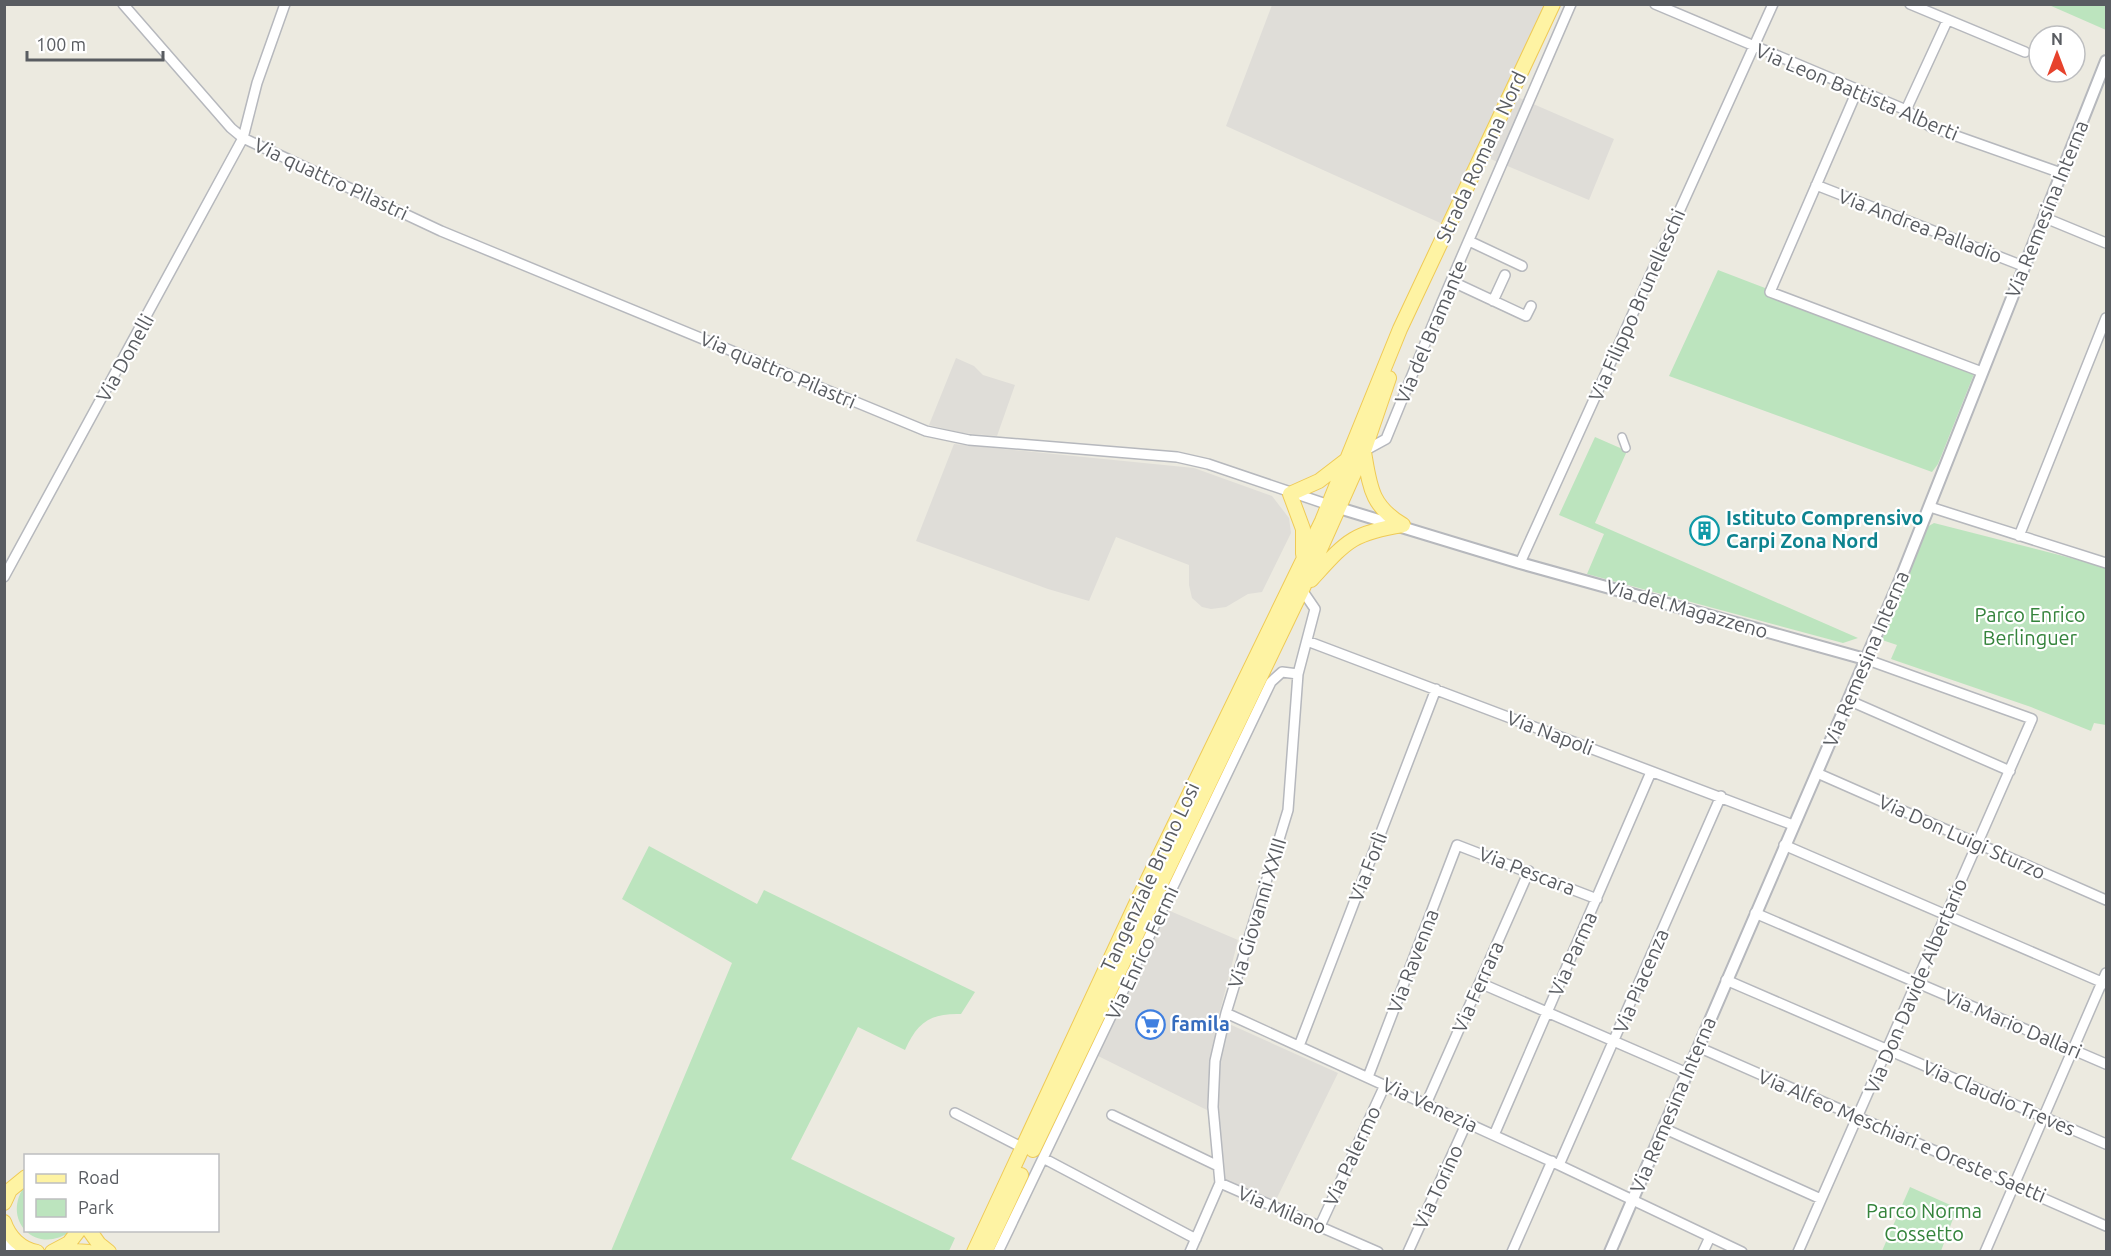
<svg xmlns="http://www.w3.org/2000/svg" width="2111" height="1256" viewBox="0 0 2111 1256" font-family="Ubuntu,sans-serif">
  <rect width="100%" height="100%" fill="#eceae0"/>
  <path fill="#dfddd8" d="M1546,4L1508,93L1614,139L1589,200L1481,155L1447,226L1226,126L1272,5Z
    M956,358L974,366L983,375L1015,385L997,436L962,433L929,425Z
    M954,444L1194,468L1272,496L1289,518L1291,533L1262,592L1248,594L1226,607L1211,609L1202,607L1192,598L1189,585V565L1116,537L1089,601L1048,589L916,541Z
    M1163,908L1238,940L1218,1019L1338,1073L1273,1206L1221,1181L1213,1113L1092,1053Z"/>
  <path fill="#bce4be" d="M2049,5H2106V30Z
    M1718,270L1976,369L1938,464L1932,472L1669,376Z
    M1595,437L1627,451L1595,523L1858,638L1843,643L1587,574L1604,534L1559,515Z
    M1934,523L2106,567V725L2094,723L2091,731L2031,707L1891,659L1897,645L1882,640L1927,527Z
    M649,846L757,904L764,890L975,992L961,1014C930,1013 917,1023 905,1050L858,1027L791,1159L955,1238L949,1251H611L732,963L622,899Z
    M25,1185L26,1230L71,1231C37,1256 0,1221 25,1185Z
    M1910,1187L1957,1208L1941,1251H1882Z"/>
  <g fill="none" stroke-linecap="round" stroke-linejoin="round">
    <defs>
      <path id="pedestrian" d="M1622,437L1626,448"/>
      <path id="minor" d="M123,4L231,128L243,138L441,231L926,431L969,440L1177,457L1208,464L1332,506
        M1655,4L1906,110L1931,127L2061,173
        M1910,4L2025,52
        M1857,91L1770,292L1982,372
        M1906,110L1947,21
        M1816,185L2023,266
        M2043,217L2106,243
        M1469,241L1522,266
        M1451,281L1526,316L1531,306
        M1493,301L1505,275
        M1364,451L1386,439L1442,302L1571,4
        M1930,507L2106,563
        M2019,536L2106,318
        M1520,563L1773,4
        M4,577L243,138L257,83L285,4
        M1307,641L1793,825
        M1848,700L2010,771
        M1817,773L2106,900
        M1784,845L2106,984
        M1755,913L2106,1064
        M1726,980L2106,1144
        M1480,983L1687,1073
        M1226,1013L1559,1165L1742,1252
        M1299,1046L1436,689
        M1698,1047L2106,1226
        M1368,1077L1457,845L1597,899
        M1426,1104L1529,871
        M955,1113L1025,1149
        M1112,1115L1218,1166
        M1663,1128L1821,1199
        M1494,1135L1651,772
        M1043,1158L1196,1239
        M1559,1165L1721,796
        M1220,1183L1378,1252
        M1320,1226L1385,1085
        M998,1252L1271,682L1282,672L1298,674
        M1190,1252L1220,1183L1213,1107L1215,1061L1226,1013L1288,810L1298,674L1315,609L1302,590
        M1408,1252L1467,1122
        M1512,1252L1552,1161
        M1703,1252L1710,1237
        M1798,1252L2032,719L1865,659
        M1985,1252L2106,973"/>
      <path id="tertiary" d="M1339,508L1520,563L1865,659
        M9,1234L11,1252
        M1610,1252L1900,580L2106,61"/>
      <path id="primary" d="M1364,452C1370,487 1371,506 1403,525
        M1303,554V529L1290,494L1319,481L1345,461
        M1311,580C1346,542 1351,533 1403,525
        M1033,1150L1302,590L1364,451L1389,378
        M4,1203L10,1190L26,1177
        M4,1222C9,1237 21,1249 37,1252
        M89,1230L99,1244L109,1252
        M60,1250L89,1252
        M52,1252L69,1243L79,1230
        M974,1252L1135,906L1322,521L1400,329L1553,4
        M985,1252L1021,1175"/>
    </defs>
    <use href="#pedestrian" stroke="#b6b8bd" stroke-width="10"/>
    <use href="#minor" stroke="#b6b8bd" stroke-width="12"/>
    <use href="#tertiary" stroke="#b6b8bd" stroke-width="14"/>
    <use href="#primary" stroke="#efca56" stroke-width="16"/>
    <use href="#pedestrian" stroke="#fff" stroke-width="7"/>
    <use href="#minor" stroke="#fff" stroke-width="9"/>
    <use href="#tertiary" stroke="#fff" stroke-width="10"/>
    <use href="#primary" stroke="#fef3a3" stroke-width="14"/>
  </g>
  <defs>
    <symbol id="building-ring" viewBox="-11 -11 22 22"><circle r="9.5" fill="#fff" stroke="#0f9aa8" stroke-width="1.5"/><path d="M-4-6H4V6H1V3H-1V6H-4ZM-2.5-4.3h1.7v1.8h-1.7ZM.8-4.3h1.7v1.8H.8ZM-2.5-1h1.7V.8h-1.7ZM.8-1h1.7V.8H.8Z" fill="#0f9aa8"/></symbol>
    <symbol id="supermarket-ring" viewBox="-11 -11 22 22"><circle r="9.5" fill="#fff" stroke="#3f7fe0" stroke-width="1.5"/><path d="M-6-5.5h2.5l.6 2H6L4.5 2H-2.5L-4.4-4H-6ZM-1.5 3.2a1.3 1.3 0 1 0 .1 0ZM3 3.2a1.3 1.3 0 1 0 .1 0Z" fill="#3f7fe0"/></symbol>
  </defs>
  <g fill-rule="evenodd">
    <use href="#building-ring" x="1688" y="514" width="33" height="33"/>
    <use href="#supermarket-ring" x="1134" y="1008" width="33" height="33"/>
  </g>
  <g text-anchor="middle" stroke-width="4.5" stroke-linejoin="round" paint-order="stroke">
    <g font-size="20" fill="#595c61" stroke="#fff">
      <text transform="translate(1857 92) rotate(23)" y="7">Via Leon Battista Alberti</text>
      <text transform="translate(1481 157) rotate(-65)" y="7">Strada Romana Nord</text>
      <text transform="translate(331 179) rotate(25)" y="7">Via quattro Pilastri</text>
      <text transform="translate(2047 209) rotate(-68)" y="7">Via Remesina Interna</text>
      <text transform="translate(1920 226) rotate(21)" y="7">Via Andrea Palladio</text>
      <text transform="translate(1637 305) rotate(-66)" y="7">Via Filippo Brunelleschi</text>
      <text transform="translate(1431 332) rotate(-67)" y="7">Via del Bramante</text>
      <text transform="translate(125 358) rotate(-61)" y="7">Via Donelli</text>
      <text transform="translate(778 370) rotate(23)" y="7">Via quattro Pilastri</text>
      <text transform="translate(1687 609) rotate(16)" y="7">Via del Magazzeno</text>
      <text transform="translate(1866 659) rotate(-67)" y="7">Via Remesina Interna</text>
      <text transform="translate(1550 733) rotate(21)" y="7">Via Napoli</text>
      <text transform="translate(1962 837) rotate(24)" y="7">Via Don Luigi Sturzo</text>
      <text transform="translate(1368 867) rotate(-69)" y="7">Via Forlì</text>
      <text transform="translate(1527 871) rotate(21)" y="7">Via Pescara</text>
      <text transform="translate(1150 877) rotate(-65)" y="7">Tangenziale Bruno Losi</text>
      <text transform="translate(1257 913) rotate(-73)" y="7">Via Giovanni XXIII</text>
      <text transform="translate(1142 953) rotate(-65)" y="7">Via Enrico Fermi</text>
      <text transform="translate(1573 954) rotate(-66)" y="7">Via Parma</text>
      <text transform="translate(1413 961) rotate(-69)" y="7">Via Ravenna</text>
      <text transform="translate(1641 981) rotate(-67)" y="7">Via Piacenza</text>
      <text transform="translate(1916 986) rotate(-67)" y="7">Via Don Davide Albertario</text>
      <text transform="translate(1478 987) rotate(-66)" y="7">Via Ferrara</text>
      <text transform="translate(2013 1024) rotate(23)" y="7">Via Mario Dallari</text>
      <text transform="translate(1999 1098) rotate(23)" y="7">Via Claudio Treves</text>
      <text transform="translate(1430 1105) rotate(25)" y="7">Via Venezia</text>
      <text transform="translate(1673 1105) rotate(-67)" y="7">Via Remesina Interna</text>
      <text transform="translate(1902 1136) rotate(23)" y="7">Via Alfeo Meschiari e Oreste Saetti</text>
      <text transform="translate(1352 1156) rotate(-65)" y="7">Via Palermo</text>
      <text transform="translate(1438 1187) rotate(-65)" y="7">Via Torino</text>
      <text transform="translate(1282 1210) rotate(23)" y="7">Via Milano</text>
    </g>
    <g font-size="20" font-weight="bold" fill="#0d838f" stroke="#fff" text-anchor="start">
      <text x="1726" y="525">Istituto Comprensivo<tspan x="1726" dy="23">Carpi Zona Nord</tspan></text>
    </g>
    <g font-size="20" fill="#35843c" stroke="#fff">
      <text x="2030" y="622">Parco Enrico<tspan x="2030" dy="23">Berlinguer</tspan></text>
      <text x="1924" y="1218">Parco Norma<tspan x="1924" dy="23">Cossetto</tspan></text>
    </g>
    <g font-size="20" font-weight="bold" fill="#366cbe" stroke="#fff" text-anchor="start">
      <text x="1171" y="1031">famila</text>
    </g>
  </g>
  <rect width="2111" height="1256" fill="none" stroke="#595c61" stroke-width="12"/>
  <rect x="24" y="1154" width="195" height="78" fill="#ffffff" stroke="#bdbec0" stroke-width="1.5"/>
  <rect x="36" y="1174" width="30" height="9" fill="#fef3a3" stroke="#bdbec0" stroke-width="1.5"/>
  <text x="78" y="1184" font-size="18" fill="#595c61">Road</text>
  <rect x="36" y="1199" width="30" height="18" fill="#bce4be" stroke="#bdbec0" stroke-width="1.5"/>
  <text x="78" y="1214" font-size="18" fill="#595c61">Park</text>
  <g transform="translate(2057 54)"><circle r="28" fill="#ffffff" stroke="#bdbec0" stroke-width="1.5"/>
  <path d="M0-4.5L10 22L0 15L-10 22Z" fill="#e7422c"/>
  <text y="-9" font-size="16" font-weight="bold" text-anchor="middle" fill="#595c61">N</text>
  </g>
  <path d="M27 51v9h136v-9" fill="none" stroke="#595c61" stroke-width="3"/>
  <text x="36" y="51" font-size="18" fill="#595c61" stroke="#ffffff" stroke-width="4.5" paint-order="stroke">100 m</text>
</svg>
